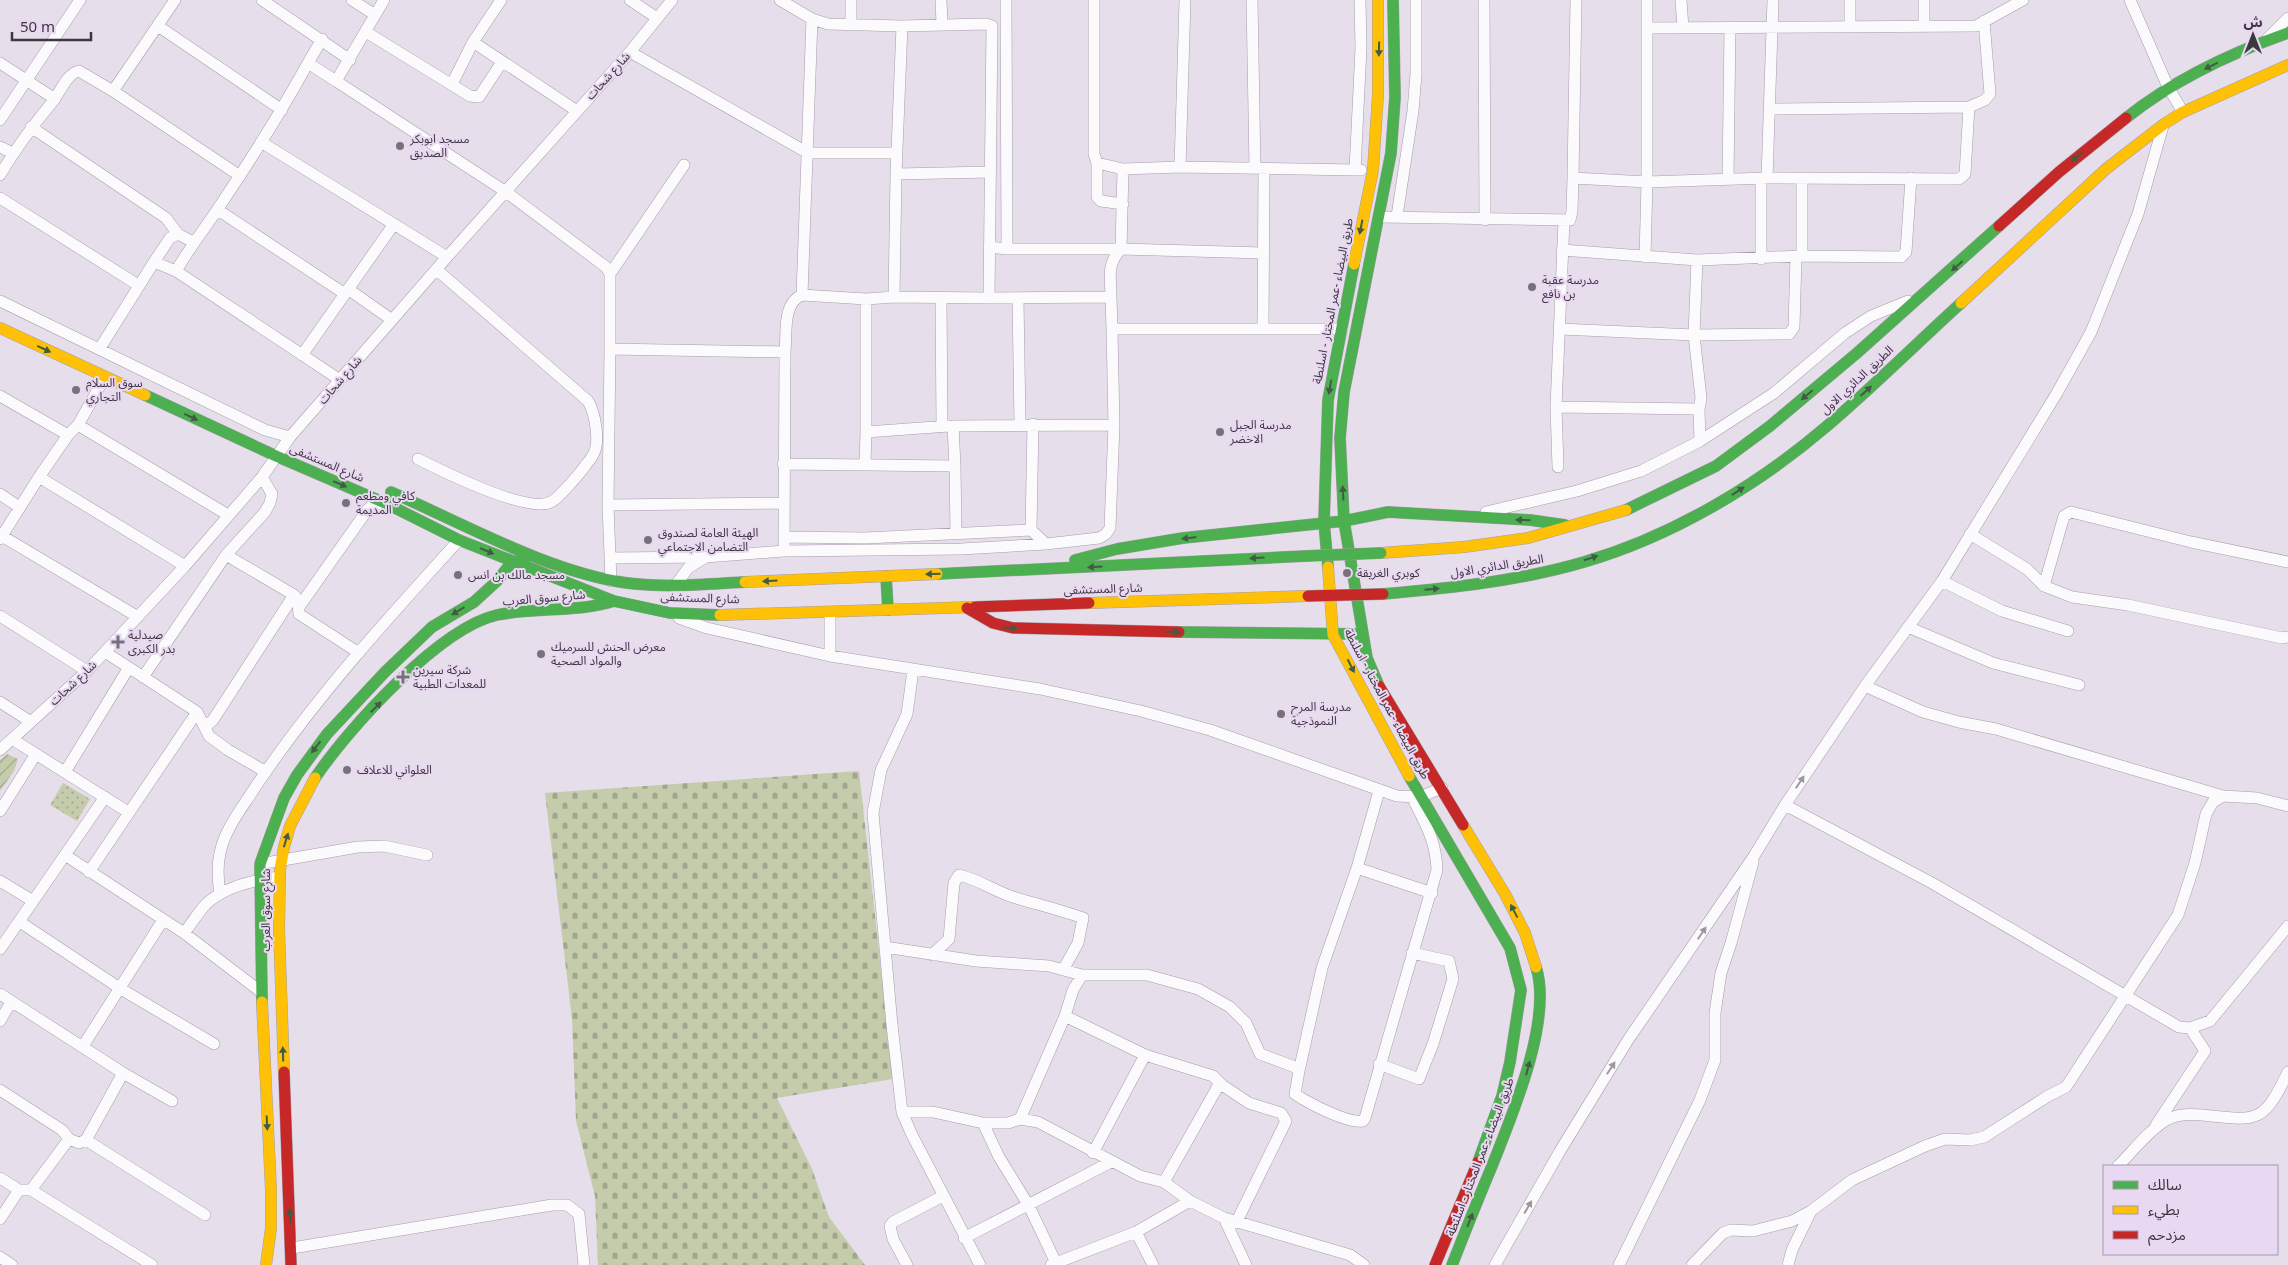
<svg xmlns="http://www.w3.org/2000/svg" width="2288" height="1265" viewBox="0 0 2288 1265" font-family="Georgia,'Noto Sans Arabic',serif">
  <defs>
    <pattern id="grass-dots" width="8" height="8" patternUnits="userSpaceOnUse" patternTransform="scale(1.25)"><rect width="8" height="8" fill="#c5ccac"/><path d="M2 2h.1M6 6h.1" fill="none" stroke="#a1a68d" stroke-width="1.8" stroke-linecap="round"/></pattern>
    <pattern id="cemetery-stones" width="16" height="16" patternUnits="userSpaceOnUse" patternTransform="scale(1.25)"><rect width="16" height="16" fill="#c5ccac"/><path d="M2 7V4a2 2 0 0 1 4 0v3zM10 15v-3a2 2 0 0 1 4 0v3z" fill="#a1a68d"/></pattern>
    <pattern id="garden-furrows" width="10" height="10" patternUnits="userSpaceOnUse" patternTransform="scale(1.25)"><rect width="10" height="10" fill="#c5ccac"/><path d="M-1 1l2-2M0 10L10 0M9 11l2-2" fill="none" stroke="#a1a68d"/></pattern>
  </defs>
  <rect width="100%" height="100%" fill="#e7deeb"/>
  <path fill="url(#grass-dots)" d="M63,783L90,799L77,821L50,805Z"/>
  <path fill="url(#cemetery-stones)" d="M859,771L893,1079L777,1098L812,1169L829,1217L865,1265H598L595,1196L576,1121L572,1019L545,793Z"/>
  <path fill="url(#garden-furrows)" d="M7,754L18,759L14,771L0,791V760Z"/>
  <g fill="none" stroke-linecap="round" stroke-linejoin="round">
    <defs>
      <path id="street" d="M262,0L350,60
        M352,0L375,15
        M384,0L336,81L506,192L606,267L610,274V349L785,352L784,551
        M630,0L657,18
        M780,0L812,19L828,24L902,26L986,24L992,26L989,298L1111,297L1112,329H1342
        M851,0V25
        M941,0L942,24
        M1094,0V154L1097,163L1123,169L1180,167L1355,170
        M1252,0L1255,168
        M1360,0L1361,48L1355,170H1361
        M1484,0L1485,220
        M1681,0L1683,28
        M1850,0V27
        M2130,0L2168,87L2183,112
        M1924,25V0
        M158,26L282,110
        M1648,28L1976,26L2023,0
        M366,32L470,96L479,97L502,62
        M2268,38L2288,18
        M322,39L308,63L336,81
        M473,42L577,111
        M630,52L808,153H897
        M0,63L55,99
        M452,84L473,42L501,0
        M113,91L175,0
        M1770,109L1969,107
        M0,120L80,0
        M31,127L166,218L178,234
        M261,142L447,257
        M0,147L13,153
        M1097,163V197L1101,201L1123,204
        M1180,167L1185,0
        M1123,169L1121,249L1263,253
        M896,174L991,172
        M0,175C16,148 34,124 54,100C61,90 67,74 79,71L113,91L240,176
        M1573,178L1576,0
        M1767,178L1773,0
        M1728,179L1730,28
        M1802,179V256
        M0,198L138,285
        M218,210L345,294
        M1397,216L1413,111L1416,74V0
        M1380,217L1570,220L1572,211L1573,178L1647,182L1767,178L1959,179L1965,174L1969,107L1985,100L1990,94L1984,21
        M1564,221L1556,407L1699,409L1700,441
        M193,242L178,234L170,238L154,262L176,271L340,380
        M989,247L1007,249L1006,0
        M1007,249H1121C1106,265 1111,277 1111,297
        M1562,250L1697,260L1802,256L1901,257L1906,252L1911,178
        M1645,257L1647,182V0
        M1761,259V179
        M1697,260L1694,335L1701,398L1699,409
        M176,271C190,247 206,227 221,204C252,158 281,112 308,63
        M610,274L684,165
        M348,289L392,320
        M802,295L866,299L894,297L989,298
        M894,297L896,174L902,26
        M941,298L942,427
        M1018,298L1020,424
        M0,301L265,430L290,437
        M1263,329L1264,169
        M1560,329L1694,335L1789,334L1794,327L1796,257
        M100,348L154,262
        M610,349L608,505L611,581
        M785,352C787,334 782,303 802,295L812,19
        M302,355L394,224
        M0,396L68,435
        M1556,407L1558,467
        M78,425L228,515
        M866,432V299
        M418,459C442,471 528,514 551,502C558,499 580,473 585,466C588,462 592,458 594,453C600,440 595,413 588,401L437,270
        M783,464L955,466L953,426L1114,425
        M865,465L866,432L949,426
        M955,466L956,533
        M39,477L185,566
        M0,494L19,507
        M608,505L783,503
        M1486,512L1577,491L1641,471L1700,441L1774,393L1845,333L1871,316L1908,301
        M1031,530L1033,424
        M1970,534L2027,569L2044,586L2072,597L2128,605L2282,638L2288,637
        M2,536L138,617
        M784,537L865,538L1031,530L1046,544
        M0,539L39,477L68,435L78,425L105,377
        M226,555L294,595L298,600L299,614L359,653
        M611,558L706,557L784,551L961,549L1046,544L1099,538L1106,534L1110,528L1114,425L1112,329
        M1942,581L2002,611L2068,631
        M676,585L688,568L706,557
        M2044,586L2064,516L2071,512L2191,542L2288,562
        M299,607L368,509L373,505L385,503
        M830,612V656
        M0,616L87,671
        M679,618L707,628L830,656L1040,689L1141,711L1210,730L1397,796L1420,797L1442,788
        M1908,627L1993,663L2079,685
        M105,652L197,712L209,736L228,750L266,772
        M913,670L907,714L881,770L873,813L892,1025L902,1112L912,1135L980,1265
        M143,677L226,555L265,512L270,503L272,494L262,477
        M1865,686L1923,712L1959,722L1996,729L2223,796
        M0,702L31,722
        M205,727L213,720L294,595
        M12,739L128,812
        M0,750L87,671L185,566L262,477L290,437L447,257L630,52L672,0
        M65,772L128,669
        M1785,805L1932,883L2179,1027L2190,1028L2210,1021L2288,926
        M0,811L36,754
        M65,855L184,933L261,992
        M260,864L358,847L384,846L427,855
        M1357,868L1432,893
        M89,872L197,712
        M0,881L33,901
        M220,894C218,881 217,866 220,853C225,828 243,807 256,786C315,698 388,618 459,540
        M20,922L121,989L214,1044
        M184,933C192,923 198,913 206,904C225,886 254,880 279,877
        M885,947L976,961L1049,966L1082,975H1147L1198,989L1230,1007L1246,1023L1260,1054L1295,1067L1299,1071L1295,1094C1308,1103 1348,1124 1363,1121L1365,1118L1437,870C1436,840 1425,823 1412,797
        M0,949L105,797
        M932,955L949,939L954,883L959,875C978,879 994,891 1013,897C1036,904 1060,910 1083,918L1078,943L1063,970
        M0,994L123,1073L172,1101
        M1065,1016L1145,1055L1213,1076L1222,1085L1217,1088L1164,1182
        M0,1021L11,1002
        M83,1046L163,920
        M1379,1064L1419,1079L1433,1044L1453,979L1449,961L1412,953
        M1299,1071L1322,968L1357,868L1379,791
        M1222,1085L1249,1103L1281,1113L1286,1121L1236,1223
        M0,1090L62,1130L69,1139L79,1143L86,1140L205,1215
        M902,1112H933L983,1123H1008L1020,1119L1038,1122L1140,1176L1164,1182L1190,1201L1224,1218L1350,1255L1364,1265
        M1020,1119L1065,1016L1073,990L1082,975
        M983,1123L999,1157L1029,1206L1057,1265
        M2156,1125L2205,1051L2190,1028
        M86,1140L123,1073
        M1093,1153L1145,1055
        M2118,1166C2134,1150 2149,1130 2168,1119C2178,1114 2192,1114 2202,1115C2258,1121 2263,1124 2288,1072
        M0,1178L19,1190H31L152,1265
        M31,1190L69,1139
        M1224,1218L1246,1265
        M0,1219L19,1190
        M1136,1232L1153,1265
        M964,1238L1111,1162
        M292,1248L552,1205H567L579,1214L584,1265
        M0,1257L12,1265
        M907,1265L893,1239L890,1226L893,1222L943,1196
        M1051,1265L1136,1232L1190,1201
        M1495,1265L1560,1151L1628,1040L1754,856L1785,805L1865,686L1942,581L2057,393L2091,332L2138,214L2163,126
        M1619,1265L1700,1100L1715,1060V1013L1721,973L1731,943L1753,862
        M1692,1265L1723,1233L1731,1230L1753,1231L1792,1221L1811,1211L1852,1180L1925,1146L1945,1139L1970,1140L1984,1137L2048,1096L2066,1087L2178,915L2195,863L2206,814L2213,802L2223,796L2257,798L2288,806
        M1788,1265L1792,1250L1811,1211"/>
      <path id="fast" d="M2126,118C2174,80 2231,53 2288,33
        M145,395L276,456L385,503L459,540L614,601L670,613L720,615
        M391,492C462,523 551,573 627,583C666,588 706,584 745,582
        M1626,510L1716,466L1770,426L1857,353L1999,226
        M1075,560L1117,549L1183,538L1344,521L1388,512L1530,520L1565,525
        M1328,567L1324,522L1328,400L1354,264
        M937,574L1306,556
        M886,576L888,610
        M1383,594C1451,588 1519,581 1584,562C1673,536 1758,485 1827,426C1873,387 1916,344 1961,303
        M1179,632L1362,634
        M1379,686L1367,658L1344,521L1340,438L1344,392L1391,153L1395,97L1393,0
        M1409,776L1510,948L1521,990L1510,1062L1502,1096L1478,1162
        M315,778C348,729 439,628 497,615C536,607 576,613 614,601
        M262,1002L260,864L284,798L297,775L327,734L385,672L432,627L474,602L497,581L512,562L525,559
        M1452,1265C1465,1232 1478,1199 1492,1166C1512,1115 1553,1020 1536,967"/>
      <path id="slow" d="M1354,264L1373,170L1378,95V0
        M1961,303L2106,169L2164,124L2183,112L2288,65
        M0,328L145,395
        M1381,553L1464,547L1528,538L1626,510
        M1328,567L1333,635L1409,776
        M745,582L937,574
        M1089,603L1308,596
        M720,615L975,607
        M1463,825L1505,894L1525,933L1536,967
        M262,1002L271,1190V1228L266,1265
        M284,1072L279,929L280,870L284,847L290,826L315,778"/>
      <path id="jam" d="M1999,226L2059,172L2126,118
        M975,607L1089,603
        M967,608L993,623L1013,628L1179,632
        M1379,686L1463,825
        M284,1072L291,1265
        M1435,1265L1478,1162"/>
    </defs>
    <use href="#street" stroke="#a59ea8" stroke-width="12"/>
    <use href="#fast" stroke="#a59ea8" stroke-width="12"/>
    <use href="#slow" stroke="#a59ea8" stroke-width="12"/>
    <use href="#jam" stroke="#a59ea8" stroke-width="12"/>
    <use href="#street" stroke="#fbfafc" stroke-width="11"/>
    <use href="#fast" stroke="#4caf50" stroke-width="11"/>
    <use href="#slow" stroke="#ffc107" stroke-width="11"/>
    <use href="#jam" stroke="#c62828" stroke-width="11"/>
    <defs>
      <path id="fast-bridge" d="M1306,556L1381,553"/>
      <path id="jam-bridge" d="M1308,596L1383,594"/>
    </defs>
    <use href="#fast-bridge" stroke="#a59ea8" stroke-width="12" stroke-linecap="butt"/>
    <use href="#jam-bridge" stroke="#a59ea8" stroke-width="12" stroke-linecap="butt"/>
    <use href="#fast-bridge" stroke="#4caf50" stroke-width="11"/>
    <use href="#jam-bridge" stroke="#c62828" stroke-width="11"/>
  </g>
  <defs><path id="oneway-solid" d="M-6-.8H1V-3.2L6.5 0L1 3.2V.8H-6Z" transform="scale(1.25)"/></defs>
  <g fill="#425b45">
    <use href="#oneway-solid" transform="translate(1379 49) rotate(91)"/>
    <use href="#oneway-solid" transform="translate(2211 66) rotate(154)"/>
    <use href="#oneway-solid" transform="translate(2077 157) rotate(141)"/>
    <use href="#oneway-solid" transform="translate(1361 227) rotate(101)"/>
    <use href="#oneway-solid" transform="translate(1957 266) rotate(138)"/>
    <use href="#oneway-solid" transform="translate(44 349) rotate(25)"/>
    <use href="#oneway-solid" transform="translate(1330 387) rotate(100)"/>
    <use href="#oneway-solid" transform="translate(1866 391) rotate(-42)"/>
    <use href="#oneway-solid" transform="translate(1807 395) rotate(140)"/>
    <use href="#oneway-solid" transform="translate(191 417) rotate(25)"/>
    <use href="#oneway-solid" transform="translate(340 484) rotate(23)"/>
    <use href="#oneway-solid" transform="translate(1738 491) rotate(-33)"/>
    <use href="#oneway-solid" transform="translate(1343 493) rotate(-93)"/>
    <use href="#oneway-solid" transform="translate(1523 520) rotate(-178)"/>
    <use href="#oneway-solid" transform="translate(1189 538) rotate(173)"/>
    <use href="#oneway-solid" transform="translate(487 551) rotate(23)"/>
    <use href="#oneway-solid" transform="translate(1257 558) rotate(177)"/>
    <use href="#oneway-solid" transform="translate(1591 558) rotate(-18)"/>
    <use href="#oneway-solid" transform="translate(1095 567) rotate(177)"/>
    <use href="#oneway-solid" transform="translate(933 574) rotate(178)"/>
    <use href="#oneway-solid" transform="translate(770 581) rotate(177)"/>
    <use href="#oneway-solid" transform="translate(1432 589) rotate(-5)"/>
    <use href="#oneway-solid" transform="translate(458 611) rotate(149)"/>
    <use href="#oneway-solid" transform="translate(1010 628) rotate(6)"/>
    <use href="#oneway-solid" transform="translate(1173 632) rotate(1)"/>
    <use href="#oneway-solid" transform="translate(1351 666) rotate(63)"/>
    <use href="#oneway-solid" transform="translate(376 707) rotate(-45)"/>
    <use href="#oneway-solid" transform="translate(316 747) rotate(128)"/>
    <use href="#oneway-solid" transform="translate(286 840) rotate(-73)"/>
    <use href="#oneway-solid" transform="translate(1514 911) rotate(-118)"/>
    <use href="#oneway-solid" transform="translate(283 1054) rotate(-92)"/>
    <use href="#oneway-solid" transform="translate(1528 1068) rotate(-75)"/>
    <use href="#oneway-solid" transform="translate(267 1123) rotate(87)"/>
    <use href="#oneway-solid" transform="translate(290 1216) rotate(-94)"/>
    <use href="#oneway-solid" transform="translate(1470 1220) rotate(-68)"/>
  </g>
  <g fill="#9c989e">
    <use href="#oneway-solid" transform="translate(1800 782) rotate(-56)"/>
    <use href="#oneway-solid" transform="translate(1702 933) rotate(-56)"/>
    <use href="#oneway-solid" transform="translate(1611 1068) rotate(-57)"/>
    <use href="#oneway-solid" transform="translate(1528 1207) rotate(-60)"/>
  </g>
  <g fill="#78717c" stroke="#e9d8f1" stroke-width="2">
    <circle cx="400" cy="146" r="5"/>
    <circle cx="1532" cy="287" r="5"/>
    <circle cx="76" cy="390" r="5"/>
    <circle cx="1220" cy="432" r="5"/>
    <circle cx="346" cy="503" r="5"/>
    <circle cx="648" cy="540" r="5"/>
    <circle cx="1347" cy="573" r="5"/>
    <circle cx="458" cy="575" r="5"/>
    <path d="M115.5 634.5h5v5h5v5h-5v5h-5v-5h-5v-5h5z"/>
    <circle cx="541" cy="654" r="5"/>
    <path d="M400.5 669.5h5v5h5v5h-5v5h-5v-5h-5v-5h5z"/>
    <circle cx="1281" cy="714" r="5"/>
    <circle cx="347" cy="770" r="5"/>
  </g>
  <g text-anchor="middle" stroke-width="4" stroke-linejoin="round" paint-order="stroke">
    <g font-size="12" fill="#3d3740" stroke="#e9d8f1">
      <text transform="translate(608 76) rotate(-48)" y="4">شارع شحات</text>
      <text transform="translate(1333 301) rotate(-79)" y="4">طريق البيضاء -عمر المختار - اسلنطة</text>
      <text transform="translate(340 380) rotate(-49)" y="4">شارع شحات</text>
      <text transform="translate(1857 380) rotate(-43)" y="4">الطريق الدائري الاول</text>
      <text transform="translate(327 463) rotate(23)" y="4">شارع المستشفى</text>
      <text transform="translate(1497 566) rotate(-9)" y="4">الطريق الدائري الاول</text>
      <text transform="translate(1103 589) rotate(-2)" y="4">شارع المستشفى</text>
      <text transform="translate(544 598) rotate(-5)" y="4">شارع سوق العرب</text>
      <text transform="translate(700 598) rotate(2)" y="4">شارع المستشفى</text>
      <text transform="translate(73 683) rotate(-43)" y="4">شارع شحات</text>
      <text transform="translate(1387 704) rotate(62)" y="4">طريق البيضاء -عمر المختار - اسلنطة</text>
      <text transform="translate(266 910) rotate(-90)" y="4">شارع سوق العرب</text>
      <text transform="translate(1480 1157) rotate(-69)" y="4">طريق البيضاء -عمر المختار - اسلنطة</text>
    </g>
    <g font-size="12" fill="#3d3740" stroke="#e9d8f1" text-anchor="start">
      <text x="410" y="143">مسجد ابوبكر<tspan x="410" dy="14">الصديق</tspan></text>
      <text x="1542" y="284">مدرسة عقبة<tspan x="1542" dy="14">بن نافع</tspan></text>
      <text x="86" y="387">سوق السلام<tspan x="86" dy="14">التجاري</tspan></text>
      <text x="1230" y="429">مدرسة الجبل<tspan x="1230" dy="14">الاخضر</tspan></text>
      <text x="356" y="500">كافي ومطعم<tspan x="356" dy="14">المديمة</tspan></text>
      <text x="658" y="537">الهيئة العامة لصندوق<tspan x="658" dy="14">التضامن الاجتماعي</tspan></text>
      <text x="1357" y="577">كوبري الغريقة</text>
      <text x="468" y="579">مسجد مالك بن انس</text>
      <text x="128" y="639">صيدلية<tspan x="128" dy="14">بدر الكبرى</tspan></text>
      <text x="551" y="651">معرض الحنش للسرميك<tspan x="551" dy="14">والمواد الصحية</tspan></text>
      <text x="413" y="674">شركة سيرين<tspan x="413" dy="14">للمعدات الطبية</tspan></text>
      <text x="1291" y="711">مدرسة المرح<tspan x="1291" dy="14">النموذجية</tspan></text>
      <text x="357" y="774">العلواني للاعلاف</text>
    </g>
  </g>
  <rect x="2103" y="1165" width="175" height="90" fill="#e9d8f1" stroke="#a498aa"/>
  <rect x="2113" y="1181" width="25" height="8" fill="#4caf50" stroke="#a498aa"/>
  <text x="2148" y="1190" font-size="15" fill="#3d3740">سالك</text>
  <rect x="2113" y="1206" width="25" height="8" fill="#ffc107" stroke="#a498aa"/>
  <text x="2148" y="1215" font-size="15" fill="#3d3740">بطيء</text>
  <rect x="2113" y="1231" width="25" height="8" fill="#c62828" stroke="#a498aa"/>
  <text x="2148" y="1240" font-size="15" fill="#3d3740">مزدحم</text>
  <g transform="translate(2253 35)" stroke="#e9d8f1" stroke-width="4" paint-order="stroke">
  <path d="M0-4L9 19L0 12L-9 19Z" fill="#3d3740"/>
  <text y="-8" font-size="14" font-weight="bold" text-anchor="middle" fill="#3d3740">ش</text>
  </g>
  <path d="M12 32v8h79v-8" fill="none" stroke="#3d3740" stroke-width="2.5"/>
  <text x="20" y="32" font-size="15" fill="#3d3740" stroke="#e9d8f1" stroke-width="4" paint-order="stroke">50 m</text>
</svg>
